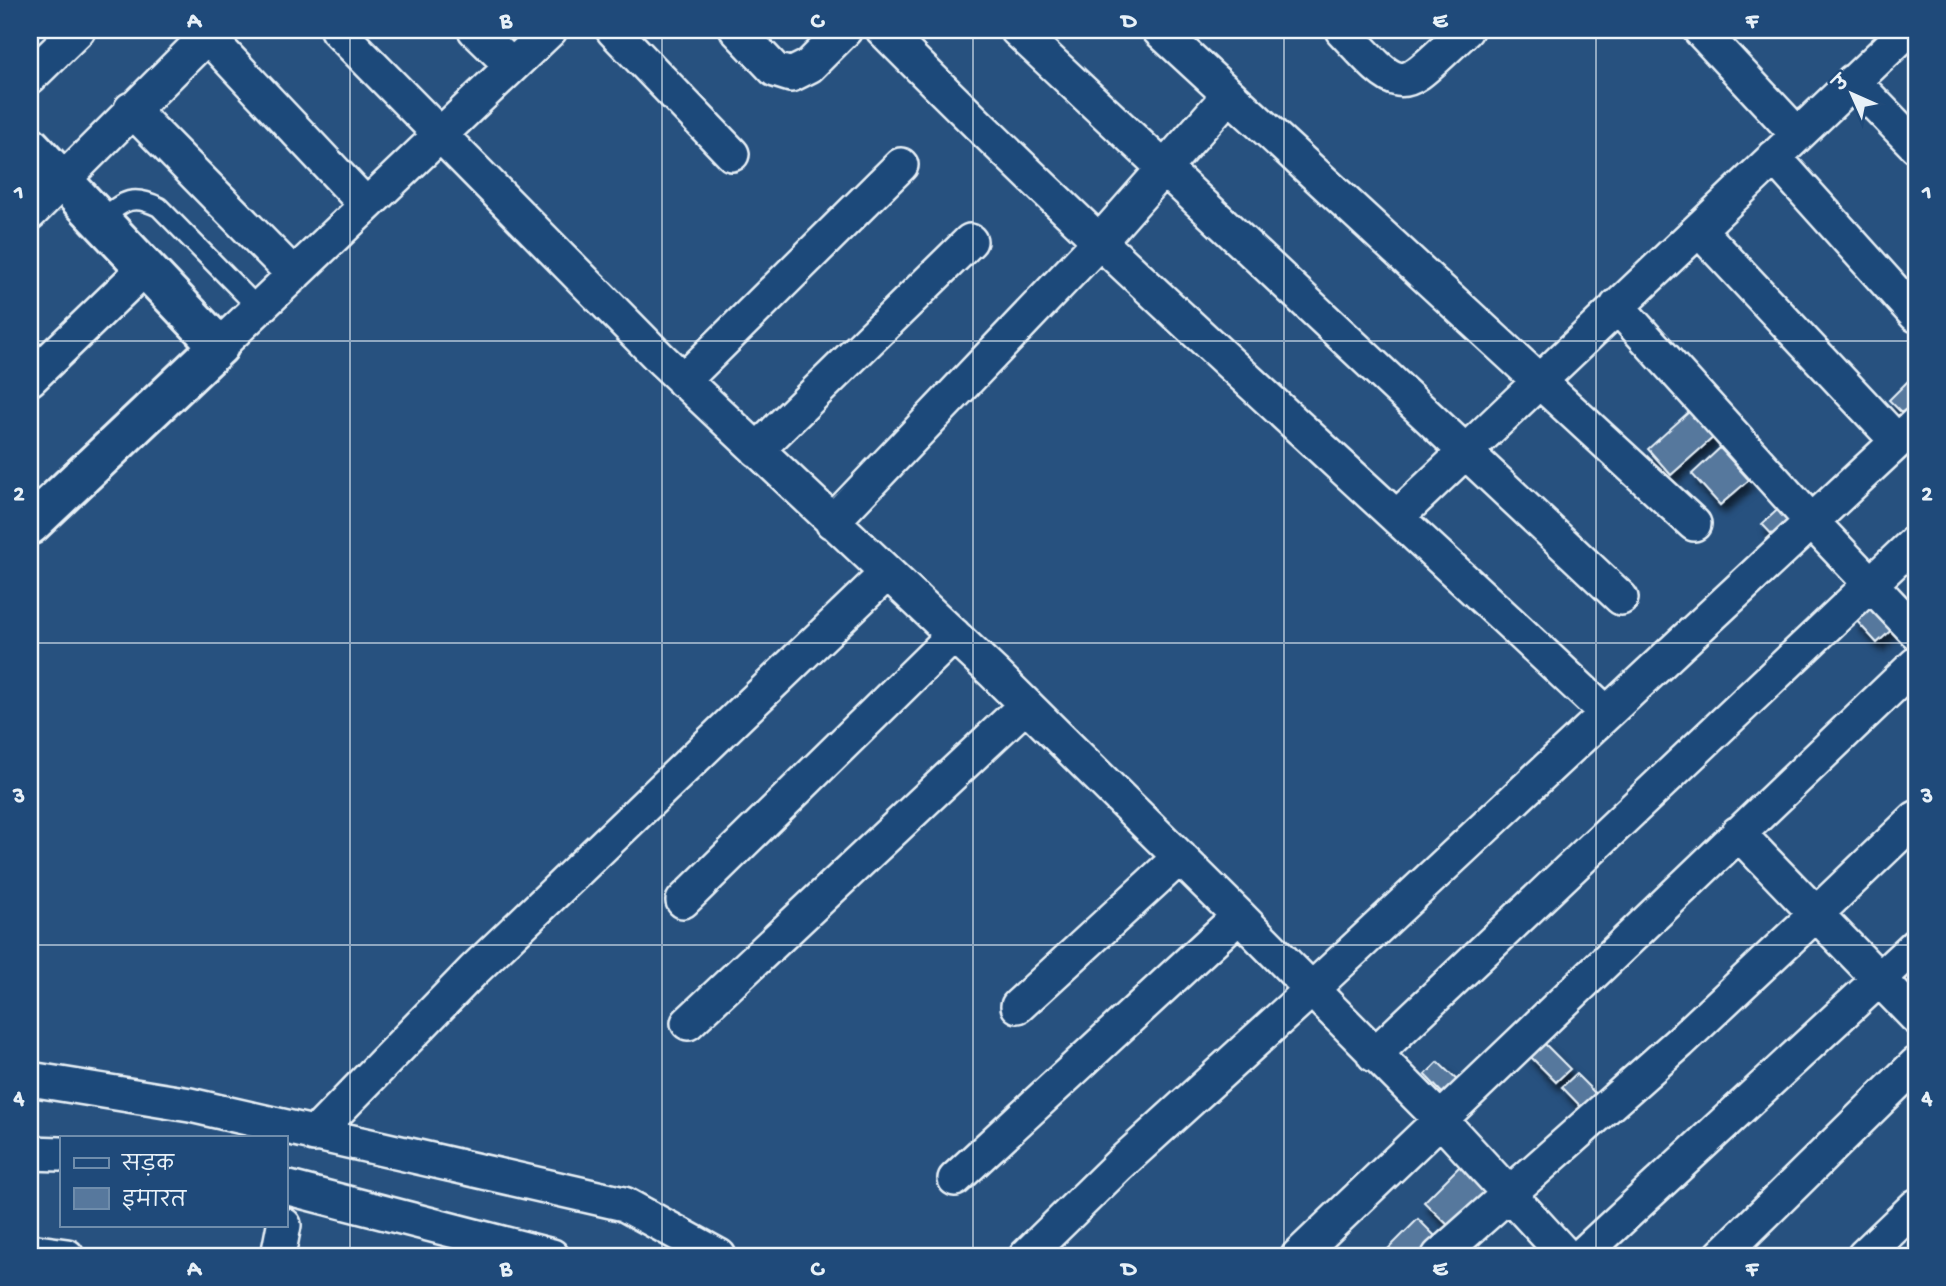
<svg xmlns="http://www.w3.org/2000/svg" width="1946" height="1286" viewBox="0 0 1946 1286" font-family="'Gochi Hand','Playpen Sans Deva',sans-serif">
  <defs>
    <filter id="shadow"><feDropShadow dx="4.5" dy="8" stdDeviation="3.5" flood-color="#0009"/></filter>
  </defs>
  <rect width="100%" height="100%" fill="#27517f"/>
  <filter id="ink" filterUnits="userSpaceOnUse"><feTurbulence type="fractalNoise" baseFrequency=".0143" numOctaves="2"/><feDisplacementMap in="SourceGraphic" scale="14" xChannelSelector="R" yChannelSelector="G"/><feConvolveMatrix kernelMatrix="1 2 1 2 8 2 1 2 1" color-interpolation-filters="sRGB"/></filter>
  <g filter="url(#ink)">
    <path fill="#57789d" stroke="#e8f1f8" stroke-width="2" filter="url(#shadow)" d="M1914,375L1916,402L1904,415L1889,400Z
      M1701,401L1724,428L1671,475L1648,449Z
      M1720,448L1749,480L1720,505L1692,474Z
      M1786,502L1803,521L1779,542L1762,524Z
      M1875,601L1897,625L1877,643L1855,619Z
      M1542,1041L1570,1069L1556,1082L1528,1054Z
      M1438,1062L1462,1085L1448,1099L1425,1075Z
      M1576,1074L1602,1100L1588,1114L1562,1087Z
      M1466,1160L1495,1188L1453,1230L1424,1202Z
      M1418,1219L1439,1240L1423,1256H1386L1383,1254Z"/>
    <g fill="none" stroke-linecap="round" stroke-linejoin="round">
      <defs>
        <path id="service" d="M100,220C123,202 131,193 159,207L258,308"/>
        <path id="minor" d="M337,30L660,358L994,673L1239,916L1439,1118L1566,1256
          M475,30L512,66
          M613,30L732,154
          M737,30L775,70L791,75L809,66L845,30
          M883,30C1115,265 1365,484 1605,712
          M1017,30L1621,598
          M1159,30L1694,524
          M1342,30C1407,100 1398,92 1466,30
          M1700,30L1797,134
          M207,36L366,205
          M30,77L78,30
          M1853,81L1916,146
          M131,109L294,275
          M1774,157L1916,315
          M30,213L213,30
          M1700,231L1897,441
          M1617,306L1811,521L1916,632
          M219,346L550,30
          M30,379L145,268
          M683,381L901,165
          M757,450L970,241
          M1398,516L1908,30
          M832,522L1099,242L1228,96
          M1738,833L1816,914L1916,818
          M683,901L954,635
          M1018,1006L1180,857
          M688,1023L1026,705
          M1374,1055L1916,541
          M30,1079L190,1105L624,1204L719,1256
          M314,1135L473,971L887,573
          M30,1153L61,1154
          M955,1179L1239,916
          M285,1187L552,1256
          M30,1251L67,1256
          M278,1256L284,1225
          M1026,1256L1119,1165L1312,989L1916,424
          M1298,1256L1916,664
          M1439,1256L1680,1042L1816,914L1916,1017
          M1581,1256L1916,945
          M1721,1256L1916,1064
          M1864,1256L1916,1206"/>
        <path id="tertiary" d="M30,146L219,346L30,525"/>
      </defs>
      <use href="#service" stroke="#e8f1f8" stroke-width="23"/>
      <use href="#minor" stroke="#e8f1f8" stroke-width="38"/>
      <use href="#tertiary" stroke="#e8f1f8" stroke-width="44"/>
      <use href="#service" stroke="#1f4a7a" stroke-width="18"/>
      <use href="#minor" stroke="#1f4a7a" stroke-width="33"/>
      <use href="#tertiary" stroke="#1f4a7a" stroke-width="38"/>
    </g>
  </g>
  <path fill="none" stroke="#e8f1f8" stroke-width="2" stroke-opacity="0.55" d="M350,30V1256M662,30V1256M973,30V1256M1284,30V1256M1596,30V1256M30,341H1916M30,643H1916M30,945H1916"/>
  <rect width="1946" height="1286" fill="none" stroke="#1f4a7a" stroke-width="77"/>
  <rect x="60" y="1136" width="228" height="91" fill="#1f4a7a" stroke="#6f8dac" stroke-width="2"/>
  <rect x="74" y="1158" width="35" height="10" fill="#1f4a7a" stroke="#6f8dac" stroke-width="2"/>
  <text x="122" y="1170" font-size="21" fill="#e8f1f8">सड़क</text>
  <rect x="74" y="1188" width="35" height="21" fill="#57789d" stroke="#6f8dac" stroke-width="2"/>
  <text x="122" y="1206" font-size="21" fill="#e8f1f8">इमारत</text>
  <g transform="translate(1852 94) rotate(315)" stroke="#1f4a7a" stroke-width="5" paint-order="stroke">
  <path d="M0-5L12 26L0 18L-12 26Z" fill="#e8f1f8"/>
  <text y="-10" font-size="19" font-weight="bold" text-anchor="middle" fill="#e8f1f8">उ</text>
  </g>
  <rect x="38" y="38" width="1870" height="1210" fill="none" stroke="#e8f1f8" stroke-width="2.5"/>
  <g font-size="23" text-anchor="middle" font-weight="bold" fill="#e8f1f8">
    <text x="194" y="27">A</text>
    <text x="506" y="27">B</text>
    <text x="817" y="27">C</text>
    <text x="1129" y="27">D</text>
    <text x="1440" y="27">E</text>
    <text x="1752" y="27">F</text>
    <text x="19" y="198">1</text>
    <text x="1927" y="198">1</text>
    <text x="19" y="500">2</text>
    <text x="1927" y="500">2</text>
    <text x="19" y="802">3</text>
    <text x="1927" y="802">3</text>
    <text x="19" y="1104">4</text>
    <text x="1927" y="1104">4</text>
    <text x="194" y="1275">A</text>
    <text x="506" y="1275">B</text>
    <text x="817" y="1275">C</text>
    <text x="1129" y="1275">D</text>
    <text x="1440" y="1275">E</text>
    <text x="1752" y="1275">F</text>
  </g>
</svg>
